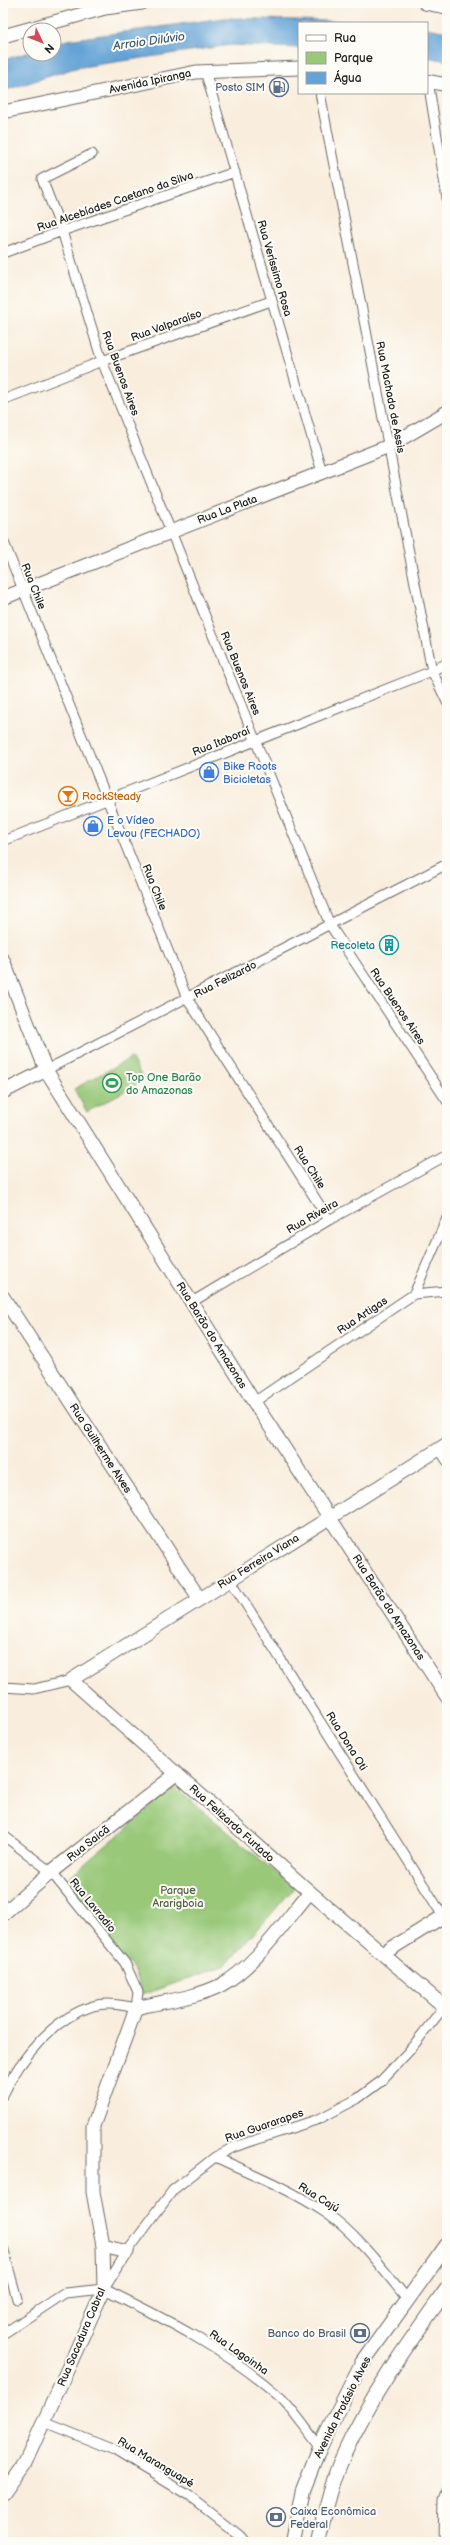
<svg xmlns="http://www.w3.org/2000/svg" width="450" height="2545" viewBox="0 0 450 2545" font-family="'Balsamiq Sans',sans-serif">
  <rect width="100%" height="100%" fill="#fdfcf7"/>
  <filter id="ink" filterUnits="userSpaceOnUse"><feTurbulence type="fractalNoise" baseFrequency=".025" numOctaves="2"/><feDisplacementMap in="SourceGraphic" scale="8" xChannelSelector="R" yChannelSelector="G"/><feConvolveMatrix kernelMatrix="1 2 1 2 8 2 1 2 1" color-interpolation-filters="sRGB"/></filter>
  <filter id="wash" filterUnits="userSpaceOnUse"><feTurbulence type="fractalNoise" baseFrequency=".012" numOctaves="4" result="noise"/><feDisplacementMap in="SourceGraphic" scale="16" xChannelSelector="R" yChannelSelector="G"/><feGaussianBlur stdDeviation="0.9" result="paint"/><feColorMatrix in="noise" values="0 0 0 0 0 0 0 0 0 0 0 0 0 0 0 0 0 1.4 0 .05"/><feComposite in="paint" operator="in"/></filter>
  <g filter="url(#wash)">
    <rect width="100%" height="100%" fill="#f9eede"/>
    <path fill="#98c878" stroke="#5a724a" d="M131,1058L144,1080L87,1112L74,1089Z
      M175,1787L294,1888L226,1965L142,1995L136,1973L61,1884Z"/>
    <path fill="#64a3d6" stroke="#406079" d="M224,18L403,23H299V48L230,45L75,68L3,91V60L30,52V54H54V44L67,40Z
      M427,28L447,32V61L427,57Z"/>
  </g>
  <g filter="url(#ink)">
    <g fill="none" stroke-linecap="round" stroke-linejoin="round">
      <defs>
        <path id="street" d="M205,71L322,472
          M428,81L447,198
          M320,93L432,671L447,702
          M92,154L42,179L62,231L102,361L330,925L447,1101
          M3,253L62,231L235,172
          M3,400L102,361L271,301
          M3,540L187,998L329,1220
          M3,841L432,671L447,663
          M46,1070L447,864
          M414,1294L447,1291
          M192,1302L329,1220L447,1155
          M254,1402L414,1294L447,1218
          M439,1449L447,1461
          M230,1579L443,1916
          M3,1687L34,1689L71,1680
          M3,1835L51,1872L125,1963L138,1992L136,2008C122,2005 107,2002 93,2006C53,2018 20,2059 3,2095
          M215,2157C253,2174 292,2190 326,2213C356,2233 385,2272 408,2300
          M3,2248L17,2299
          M104,2289L127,2252L173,2190L215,2157L234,2147L319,2119L357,2099L380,2082L409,2051L444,2007
          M104,2289C166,2319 228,2351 280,2397C295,2411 307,2431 320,2447
          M3,2334L65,2293L104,2289
          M44,2422L114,2450L188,2495L239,2535L244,2542
          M443,2542L444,2499L447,2490"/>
        <path id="secondary" d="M425,3L447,7
          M3,36L105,8L142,3
          M427,81L447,85
          M3,112L196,72L299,68
          M3,598L389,446L447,412
          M3,960L46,1070L254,1402L447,1697
          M3,1092L46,1070
          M3,1297L199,1598
          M447,1444L71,1680L310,1892L447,2009
          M3,1914L51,1872L176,1774
          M384,1953L447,1914
          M103,2246L127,2252
          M3,2494L25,2463L104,2289L103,2246L93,2192V2126L136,2008C164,2001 196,1998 221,1985C255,1967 285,1921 310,1892"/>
        <path id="primary" d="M293,2542L303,2490L320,2447L362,2363L447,2245
          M318,2542C325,2512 332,2480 345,2452C372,2393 410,2341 447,2289"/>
      </defs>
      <use href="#street" stroke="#696660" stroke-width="11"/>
      <use href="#secondary" stroke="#696660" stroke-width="15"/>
      <use href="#primary" stroke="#696660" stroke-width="16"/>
      <use href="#street" stroke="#fff" stroke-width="9"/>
      <use href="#secondary" stroke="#fff" stroke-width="13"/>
      <use href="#primary" stroke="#fff" stroke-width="14"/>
    </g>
  </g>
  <defs>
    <symbol id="fuel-ring" viewBox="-11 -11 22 22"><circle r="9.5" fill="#fdfcf7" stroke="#5c6f8a" stroke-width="1.5"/><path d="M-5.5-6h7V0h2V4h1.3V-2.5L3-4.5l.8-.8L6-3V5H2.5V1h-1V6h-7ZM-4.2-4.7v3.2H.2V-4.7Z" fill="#5c6f8a"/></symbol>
    <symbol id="shop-ring" viewBox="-11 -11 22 22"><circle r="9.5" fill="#fdfcf7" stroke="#3f7fe0" stroke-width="1.5"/><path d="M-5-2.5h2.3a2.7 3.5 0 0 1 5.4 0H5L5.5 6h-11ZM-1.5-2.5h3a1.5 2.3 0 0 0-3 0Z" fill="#3f7fe0"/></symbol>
    <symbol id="bar-ring" viewBox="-11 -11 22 22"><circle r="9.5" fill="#fdfcf7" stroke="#e8710a" stroke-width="1.5"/><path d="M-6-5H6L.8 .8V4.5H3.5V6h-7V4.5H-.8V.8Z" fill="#e8710a"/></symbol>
    <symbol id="building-ring" viewBox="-11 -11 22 22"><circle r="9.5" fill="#fdfcf7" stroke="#0f9aa8" stroke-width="1.5"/><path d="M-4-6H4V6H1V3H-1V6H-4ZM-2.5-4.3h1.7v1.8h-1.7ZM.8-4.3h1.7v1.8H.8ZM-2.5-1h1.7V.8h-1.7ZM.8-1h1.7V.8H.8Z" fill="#0f9aa8"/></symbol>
    <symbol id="stadium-ring" viewBox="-11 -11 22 22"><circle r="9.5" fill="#fdfcf7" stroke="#2e9e5b" stroke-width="1.5"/><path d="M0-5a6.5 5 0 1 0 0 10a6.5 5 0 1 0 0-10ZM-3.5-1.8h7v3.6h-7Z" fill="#2e9e5b"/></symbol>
    <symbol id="bank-ring" viewBox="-11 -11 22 22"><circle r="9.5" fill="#fdfcf7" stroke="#5c6f8a" stroke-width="1.5"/><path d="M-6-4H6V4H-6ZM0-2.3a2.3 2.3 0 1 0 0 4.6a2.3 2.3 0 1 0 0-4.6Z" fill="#5c6f8a"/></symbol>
  </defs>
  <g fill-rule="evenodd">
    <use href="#fuel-ring" x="268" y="76" width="22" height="22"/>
    <use href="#shop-ring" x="198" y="761" width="22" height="22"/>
    <use href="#bar-ring" x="57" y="785" width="22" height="22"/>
    <use href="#shop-ring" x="82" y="815" width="22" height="22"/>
    <use href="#building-ring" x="378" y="934" width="22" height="22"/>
    <use href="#stadium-ring" x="101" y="1072" width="22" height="22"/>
    <use href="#bank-ring" x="349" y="2322" width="22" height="22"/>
    <use href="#bank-ring" x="265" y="2506" width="22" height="22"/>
  </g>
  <g text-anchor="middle" stroke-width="4" stroke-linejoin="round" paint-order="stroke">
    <g font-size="11" fill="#1c1c1c" stroke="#fdfcf7">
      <text transform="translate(150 81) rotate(-12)" y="4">Avenida Ipiranga</text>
      <text transform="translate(115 201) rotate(-19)" y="4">Rua Alcebíades Caetano da Silva</text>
      <text transform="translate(275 268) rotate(74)" y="4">Rua Veríssimo Rosa</text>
      <text transform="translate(166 325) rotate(-20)" y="4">Rua Valparaíso</text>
      <text transform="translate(121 373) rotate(70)" y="4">Rua Buenos Aires</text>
      <text transform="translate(391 397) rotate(79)" y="4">Rua Machado de Assis</text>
      <text transform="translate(227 509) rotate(-21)" y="4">Rua La Plata</text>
      <text transform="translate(34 586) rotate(68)" y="4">Rua Chile</text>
      <text transform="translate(241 673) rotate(68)" y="4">Rua Buenos Aires</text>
      <text transform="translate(221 741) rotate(-22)" y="4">Rua Itaboraí</text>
      <text transform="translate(155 887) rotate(68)" y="4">Rua Chile</text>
      <text transform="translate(225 979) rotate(-27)" y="4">Rua Felizardo</text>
      <text transform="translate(398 1006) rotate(56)" y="4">Rua Buenos Aires</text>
      <text transform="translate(310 1167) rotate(57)" y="4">Rua Chile</text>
      <text transform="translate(312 1216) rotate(-30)" y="4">Rua Riveira</text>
      <text transform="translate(362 1315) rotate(-34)" y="4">Rua Artigas</text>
      <text transform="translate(212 1335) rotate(58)" y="4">Rua Barão do Amazonas</text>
      <text transform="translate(101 1448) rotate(57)" y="4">Rua Guilherme Alves</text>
      <text transform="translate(258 1561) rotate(-32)" y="4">Rua Ferreira Viana</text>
      <text transform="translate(389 1607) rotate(57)" y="4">Rua Barão do Amazonas</text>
      <text transform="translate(347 1741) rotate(58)" y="4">Rua Dona Oti</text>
      <text transform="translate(232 1823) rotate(42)" y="4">Rua Felizardo Furtado</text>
      <text transform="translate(88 1843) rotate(-38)" y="4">Rua Saicã</text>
      <text transform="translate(93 1905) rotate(51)" y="4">Rua Lavradio</text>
      <text transform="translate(264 2125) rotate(-19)" y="4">Rua Guararapes</text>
      <text transform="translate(319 2197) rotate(32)" y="4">Rua Cajú</text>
      <text transform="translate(81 2337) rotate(-67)" y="4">Rua Sacadura Cabral</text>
      <text transform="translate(239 2352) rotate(35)" y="4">Rua Lagoinha</text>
      <text transform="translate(342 2407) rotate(-63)" y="4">Avenida Protásio Alves</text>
      <text transform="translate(156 2462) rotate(31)" y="4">Rua Maranguapé</text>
    </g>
    <g font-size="11" fill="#4e5e75" stroke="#fdfcf7" text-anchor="end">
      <text x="265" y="91">Posto SIM</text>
      <text x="346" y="2337">Banco do Brasil</text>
      <text x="290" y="2515" text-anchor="start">Caixa Econômica<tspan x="290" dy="13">Federal</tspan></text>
    </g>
    <g font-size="11" fill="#366cbe" stroke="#fdfcf7" text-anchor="start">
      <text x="223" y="770">Bike Roots<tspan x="223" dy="13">Bicicletas</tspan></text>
      <text x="107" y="824">E o Vídeo<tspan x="107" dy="13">Levou (FECHADO)</tspan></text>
    </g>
    <g font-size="11" fill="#c56008" stroke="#fdfcf7" text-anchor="start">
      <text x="82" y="800">RockSteady</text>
    </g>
    <g font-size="11" fill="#0d838f" stroke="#fdfcf7" text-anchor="end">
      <text x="375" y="949">Recoleta</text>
    </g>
    <g font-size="11" fill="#27864d" stroke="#fdfcf7" text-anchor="start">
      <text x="126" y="1081">Top One Barão<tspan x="126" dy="13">do Amazonas</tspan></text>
    </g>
    <g font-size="11" fill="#4e6141" stroke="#fdfcf7">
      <text x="178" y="1894">Parque<tspan x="178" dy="13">Ararigboia</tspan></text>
    </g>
    <g font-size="12" font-style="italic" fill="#3c5970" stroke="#fdfcf7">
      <text transform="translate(149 41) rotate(-8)" y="4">Arroio Dilúvio</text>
    </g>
  </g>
  <rect width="450" height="2545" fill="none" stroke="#fdfcf7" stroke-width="16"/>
  <rect x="298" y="22" width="130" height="72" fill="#fdfcf7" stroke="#a3a29f"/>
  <rect x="306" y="35" width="20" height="6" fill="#ffffff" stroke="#a3a29f"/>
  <text x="334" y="42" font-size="12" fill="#1c1c1c">Rua</text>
  <rect x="306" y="52" width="20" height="12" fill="#98c878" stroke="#a3a29f"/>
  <text x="334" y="62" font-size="12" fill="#1c1c1c">Parque</text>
  <rect x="306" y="72" width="20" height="12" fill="#64a3d6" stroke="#a3a29f"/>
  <text x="334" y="82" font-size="12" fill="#1c1c1c">Água</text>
  <g transform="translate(42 42) rotate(133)"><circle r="19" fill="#fdfcf7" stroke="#a3a29f"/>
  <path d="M0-3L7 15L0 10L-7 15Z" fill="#d1495b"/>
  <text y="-6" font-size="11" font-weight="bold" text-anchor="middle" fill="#1c1c1c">N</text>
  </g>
</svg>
